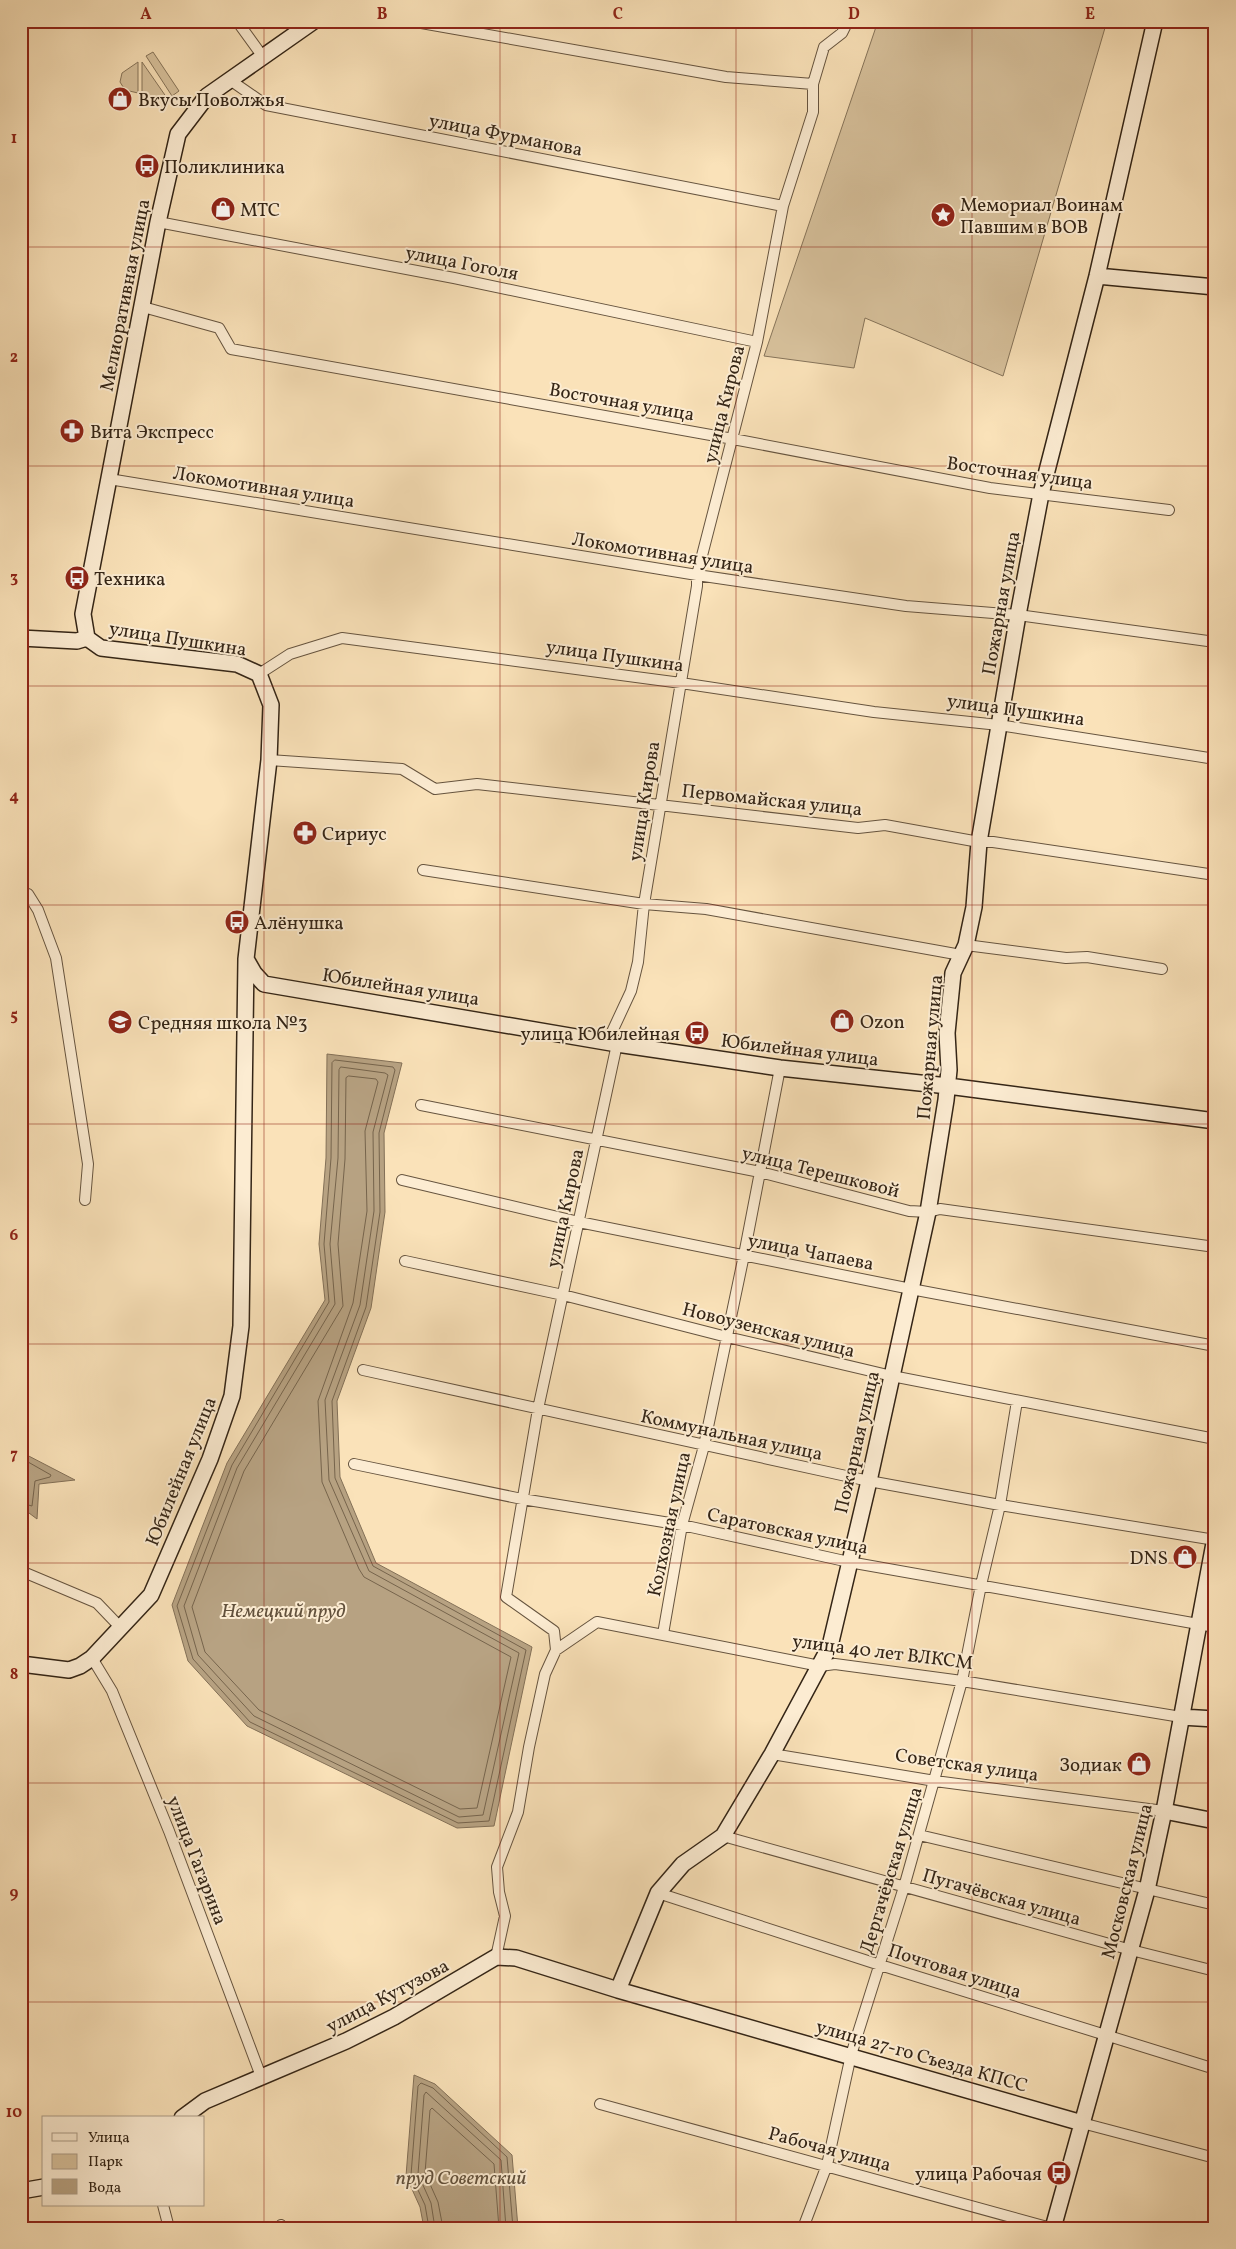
<svg xmlns="http://www.w3.org/2000/svg" width="1236" height="2249" viewBox="0 0 1236 2249" font-family="Vollkorn,serif">
  <rect width="100%" height="100%" fill="#fae2b9"/>
  <filter id="stains"><feTurbulence type="fractalNoise" baseFrequency=".004" numOctaves="4"/><feColorMatrix values="0 0 0 0 .2 0 0 0 0 .09 0 0 0 0 .02 0 0 0 .5 -.17"/></filter>
  <radialGradient id="worn" r=".72"><stop offset=".6" stop-color="#630" stop-opacity="0"/><stop offset="1" stop-color="#630" stop-opacity=".3"/></radialGradient>
  <path fill="#d8c29d" stroke="#86745a" d="M878,21H1107L1003,376L865,318L854,368L764,356Z
    M153,52L179,91L172,96L146,56Z
    M138,62V93L125,90L120,82L122,73Z
    M142,62L167,98L164,100L142,94Z"/>
  <path fill="#b7a282" stroke="#837057" d="M327,1054L402,1063L384,1133L385,1212L371,1308L337,1401L340,1477L376,1563L532,1647L494,1826L457,1828L247,1726L188,1661L172,1605L227,1463L325,1300L319,1244L326,1158Z
    M21,1452L75,1480L39,1484L37,1519L21,1507Z
    M414,2075L435,2084L512,2155L518,2228H424L420,2207L406,2176Z"/>
  <g fill="none" stroke-linecap="round" stroke-linejoin="round">
    <path stroke="#76644c" stroke-width="1" d="M335,1060L393,1067L395,1070L379,1133L380,1212L366,1307L332,1401L335,1478L373,1566L526,1650L489,1821L458,1823L250,1722L193,1659L177,1606L232,1465L329,1302L324,1244L331,1158L332,1063Z
      M341,1067L385,1073L388,1075L373,1132L374,1211L360,1305L325,1400L329,1480L369,1571L519,1653L483,1815L459,1817L254,1716L198,1655L184,1606L237,1468L335,1304L330,1244L338,1158L339,1070Z
      M349,1076L376,1079L378,1082L365,1131L367,1211L353,1303L318,1401L322,1482L359,1569L364,1577L511,1657L477,1808L460,1809L259,1710L205,1652L192,1607L244,1471L343,1306L338,1244L345,1159L346,1078Z
      M21,1458L51,1475L50,1477L35,1481L32,1506L21,1503
      M429,2228L425,2205L411,2175L418,2086L421,2083L433,2088L507,2157L513,2228
      M435,2228L431,2203L418,2174L424,2095L426,2092L501,2160L506,2228
      M443,2228L438,2202L425,2173L430,2110L432,2108L494,2164L499,2228"/>
    <defs>
      <path id="street" d="M237,21L263,57
        M410,21L726,77L813,84
        M230,80L266,105L783,206
        M158,222L454,278L757,342
        M143,307L219,328L231,349L733,439L990,488L1169,510
        M109,479L697,575L906,606L1018,615L1215,642
        M259,674L290,654L342,638L681,683L874,712L999,725L1215,759
        M269,760L402,769L435,789L477,784L858,828L885,825L979,842H993L1215,875
        M423,870L644,904L706,909L961,955
        M21,893L28,894L38,910L56,958L88,1164L85,1200
        M966,945L1066,958L1087,957L1162,969
        M421,1105L760,1172L909,1211L928,1212L940,1209L1215,1247
        M402,1180L579,1222L911,1289L1215,1346
        M405,1261L563,1295L727,1337L892,1376L1215,1439
        M363,1370L869,1481L1000,1505L1215,1540
        M354,1464L522,1499L682,1525L849,1562L1215,1627
        M21,1571L97,1603L120,1627
        M663,1634L682,1525L704,1446L744,1255L780,1068
        M556,1650L597,1622L820,1666L835,1664L962,1681L1181,1717
        M92,1658L112,1691L169,1831L262,2079
        M772,1754L935,1781L1164,1811
        M919,1835L1215,1905
        M723,1836L1131,1950L1215,1971
        M658,1893L880,1965L1215,2069
        M496,1957L505,1916L499,1892L497,1867L518,1812L529,1747L545,1674L556,1650L554,1631L506,1597L538,1409L617,1044L611,1034L631,991L638,962L644,904L697,586V575L757,342L783,206L813,112V84L824,47L842,33L848,21
        M600,2104L1051,2228
        M1082,2123L1215,2158
        M163,2205L169,2228
        M281,2225L283,2228
        M803,2228L827,2165L851,2055L904,1887L962,1681L981,1585L1000,1505L1017,1401"/>
      <path id="secondary" d="M1097,276L1215,287
        M21,638L77,641L87,638
        M87,638L83,614L158,222L178,134L207,96L314,21
        M246,959L254,973L264,984L617,1044L780,1068L948,1086L1215,1121
        M21,1664L69,1670L80,1666L92,1658L151,1595L210,1459L232,1396L241,1326L246,959L269,760L271,705L259,674L237,664L101,648L87,638
        M1181,1717L1215,1719
        M1164,1811L1215,1821
        M618,1990L658,1893L683,1864L723,1836L772,1754L830,1646L869,1481L928,1212L946,1100L949,1070L947,1033L953,973L966,945L974,907L979,842L1018,615L1041,494L1097,276L1155,21
        M182,2118L205,2101L346,2041L394,2017L496,1957L516,1958L618,1990L1082,2123
        M21,2191L44,2187
        M1053,2228L1147,1890L1164,1811L1215,1538"/>
    </defs>
    <use href="#street" stroke="#66543f" stroke-width="12"/>
    <use href="#secondary" stroke="#342516" stroke-width="18"/>
    <use href="#street" stroke="#fcecd2" stroke-width="10"/>
    <use href="#secondary" stroke="#fcecd2" stroke-width="15"/>
  </g>
  <path fill="none" stroke="#8f2418" stroke-width="1" stroke-opacity="0.55" d="M264,21V2228M500,21V2228M736,21V2228M972,21V2228M21,247H1215M21,466H1215M21,686H1215M21,905H1215M21,1124H1215M21,1344H1215M21,1563H1215M21,1783H1215M21,2002H1215"/>
  <defs>
    <symbol id="shop-disc" viewBox="-11 -11 22 22"><circle r="9.5" fill="#8f2418" stroke="#fcecd2"/><path d="M-5-2.5h2.3a2.7 3.5 0 0 1 5.4 0H5L5.5 6h-11ZM-1.5-2.5h3a1.5 2.3 0 0 0-3 0Z" fill="#fff"/></symbol>
    <symbol id="bus-disc" viewBox="-11 -11 22 22"><circle r="9.5" fill="#8f2418" stroke="#fcecd2"/><path d="M-5-6H5V4H4V6H2V4H-2V6H-4V4H-5ZM-3.5-4V0h7V-4ZM-3.5 1.2v1.5H-2V1.2ZM2 1.2v1.5H3.5V1.2Z" fill="#fff"/></symbol>
    <symbol id="sight-disc" viewBox="-11 -11 22 22"><circle r="9.5" fill="#8f2418" stroke="#fcecd2"/><path d="M0-6L1.8-2.2L6-1.7L2.9 1.2L3.7 5.4L0 3.3L-3.7 5.4L-2.9 1.2L-6-1.7L-1.8-2.2Z" fill="#fff"/></symbol>
    <symbol id="pharmacy-disc" viewBox="-11 -11 22 22"><circle r="9.5" fill="#8f2418" stroke="#fcecd2"/><path d="M-2-6h4v4h4v4h-4v4h-4v-4h-4v-4h4Z" fill="#fff"/></symbol>
    <symbol id="school-disc" viewBox="-11 -11 22 22"><circle r="9.5" fill="#8f2418" stroke="#fcecd2"/><path d="M0-5L7-2L0 1L-7-2ZM-4 1L0 2.5L4 1V4Q0 6-4 4Z" fill="#fff"/></symbol>
  </defs>
  <g fill-rule="evenodd">
    <use href="#shop-disc" x="106" y="85" width="28" height="28"/>
    <use href="#bus-disc" x="133" y="152" width="28" height="28"/>
    <use href="#shop-disc" x="209" y="195" width="28" height="28"/>
    <use href="#sight-disc" x="929" y="201" width="28" height="28"/>
    <use href="#pharmacy-disc" x="58" y="417" width="28" height="28"/>
    <use href="#bus-disc" x="63" y="564" width="28" height="28"/>
    <use href="#pharmacy-disc" x="291" y="819" width="28" height="28"/>
    <use href="#bus-disc" x="223" y="908" width="28" height="28"/>
    <use href="#shop-disc" x="828" y="1007" width="28" height="28"/>
    <use href="#school-disc" x="106" y="1008" width="28" height="28"/>
    <use href="#bus-disc" x="683" y="1019" width="28" height="28"/>
    <use href="#shop-disc" x="1171" y="1543" width="28" height="28"/>
    <use href="#shop-disc" x="1125" y="1750" width="28" height="28"/>
    <use href="#bus-disc" x="1045" y="2159" width="28" height="28"/>
  </g>
  <g text-anchor="middle" stroke-width="4" stroke-linejoin="round" paint-order="stroke">
    <g font-size="19" fill="#342516" stroke="#fcecd2" text-anchor="start">
      <text x="138" y="106">Вкусы Поволжья</text>
      <text x="164" y="173">Поликлиника</text>
      <text x="960" y="211">Мемориал Воинам<tspan x="960" dy="22">Павшим в ВОВ</tspan></text>
      <text x="240" y="216">МТС</text>
      <text x="90" y="438">Вита Экспресс</text>
      <text x="94" y="585">Техника</text>
      <text x="322" y="840">Сириус</text>
      <text x="254" y="929">Алёнушка</text>
      <text x="860" y="1028">Ozon</text>
      <text x="138" y="1029">Средняя школа №3</text>
      <text x="680" y="1040" text-anchor="end">улица Юбилейная</text>
      <text x="1168" y="1564" text-anchor="end">DNS</text>
      <text x="1122" y="1771" text-anchor="end">Зодиак</text>
      <text x="1042" y="2180" text-anchor="end">улица Рабочая</text>
    </g>
    <g font-size="19" fill="#342516" stroke="#fcecd2">
      <text transform="translate(506 134) rotate(11)" y="7">улица Фурманова</text>
      <text transform="translate(462 262) rotate(11)" y="7">улица Гоголя</text>
      <text transform="translate(124 295) rotate(-79)" y="7">Мелиоративная улица</text>
      <text transform="translate(622 401) rotate(10)" y="7">Восточная улица</text>
      <text transform="translate(723 404) rotate(-76)" y="7">улица Кирова</text>
      <text transform="translate(1020 472) rotate(8)" y="7">Восточная улица</text>
      <text transform="translate(264 486) rotate(9)" y="7">Локомотивная улица</text>
      <text transform="translate(663 552) rotate(9)" y="7">Локомотивная улица</text>
      <text transform="translate(1000 603) rotate(-80)" y="7">Пожарная улица</text>
      <text transform="translate(178 638) rotate(9)" y="7">улица Пушкина</text>
      <text transform="translate(615 655) rotate(8)" y="7">улица Пушкина</text>
      <text transform="translate(1016 709) rotate(8)" y="7">улица Пушкина</text>
      <text transform="translate(772 799) rotate(6)" y="7">Первомайская улица</text>
      <text transform="translate(643 801) rotate(-81)" y="7">улица Кирова</text>
      <text transform="translate(401 986) rotate(9)" y="7">Юбилейная улица</text>
      <text transform="translate(929 1047) rotate(-85)" y="7">Пожарная улица</text>
      <text transform="translate(800 1049) rotate(7)" y="7">Юбилейная улица</text>
      <text transform="translate(821 1171) rotate(14)" y="7">улица Терешковой</text>
      <text transform="translate(564 1208) rotate(-78)" y="7">улица Кирова</text>
      <text transform="translate(811 1251) rotate(11)" y="7">улица Чапаева</text>
      <text transform="translate(769 1329) rotate(14)" y="7">Новоузенская улица</text>
      <text transform="translate(732 1434) rotate(12)" y="7">Коммунальная улица</text>
      <text transform="translate(856 1442) rotate(-77)" y="7">Пожарная улица</text>
      <text transform="translate(180 1471) rotate(-68)" y="7">Юбилейная улица</text>
      <text transform="translate(668 1524) rotate(-78)" y="7">Колхозная улица</text>
      <text transform="translate(788 1530) rotate(12)" y="7">Саратовская улица</text>
      <text transform="translate(883 1651) rotate(7)" y="7">улица 40 лет ВЛКСМ</text>
      <text transform="translate(967 1764) rotate(8)" y="7">Советская улица</text>
      <text transform="translate(198 1860) rotate(69)" y="7">улица Гагарина</text>
      <text transform="translate(890 1870) rotate(-73)" y="7">Дергачёвская улица</text>
      <text transform="translate(1126 1881) rotate(-76)" y="7">Московская улица</text>
      <text transform="translate(1002 1896) rotate(16)" y="7">Пугачёвская улица</text>
      <text transform="translate(955 1970) rotate(18)" y="7">Почтовая улица</text>
      <text transform="translate(387 1995) rotate(-28)" y="7">улица Кутузова</text>
      <text transform="translate(922 2055) rotate(16)" y="7">улица 27-го Съезда КПСС</text>
      <text transform="translate(830 2148) rotate(15)" y="7">Рабочая улица</text>
    </g>
    <g font-size="20" font-style="italic" fill="#62513c" stroke="#fcecd2">
      <text x="283" y="1617">Немецкий пруд</text>
      <text x="461" y="2184">пруд Советский</text>
    </g>
  </g>
  <rect width="1236" height="2249" fill="none" stroke="#fae2b9" stroke-width="55"/>
  <rect x="42" y="2116" width="162" height="90" fill="#fcecd2" stroke="#ac9c87"/>
  <rect x="52" y="2133" width="25" height="8" fill="#fcecd2" stroke="#ac9c87"/>
  <text x="88" y="2142" font-size="15" fill="#342516">Улица</text>
  <rect x="52" y="2154" width="25" height="15" fill="#d8c29d" stroke="#ac9c87"/>
  <text x="88" y="2166" font-size="15" fill="#342516">Парк</text>
  <rect x="52" y="2179" width="25" height="15" fill="#b7a282" stroke="#ac9c87"/>
  <text x="88" y="2192" font-size="15" fill="#342516">Вода</text>
  <rect x="28" y="28" width="1180" height="2194" fill="none" stroke="#8f2418" stroke-width="2"/>
  <g font-size="16" text-anchor="middle" font-weight="bold" fill="#8f2418">
    <text x="146" y="19">A</text>
    <text x="382" y="19">B</text>
    <text x="618" y="19">C</text>
    <text x="854" y="19">D</text>
    <text x="1090" y="19">E</text>
    <text x="14" y="143">1</text>
    <text x="14" y="362">2</text>
    <text x="14" y="582">3</text>
    <text x="14" y="801">4</text>
    <text x="14" y="1020">5</text>
    <text x="14" y="1240">6</text>
    <text x="14" y="1459">7</text>
    <text x="14" y="1679">8</text>
    <text x="14" y="1898">9</text>
    <text x="14" y="2117">10</text>
  </g>
  <rect width="100%" height="100%" filter="url(#stains)"/>
  <rect width="100%" height="100%" fill="url(#worn)"/>
</svg>
